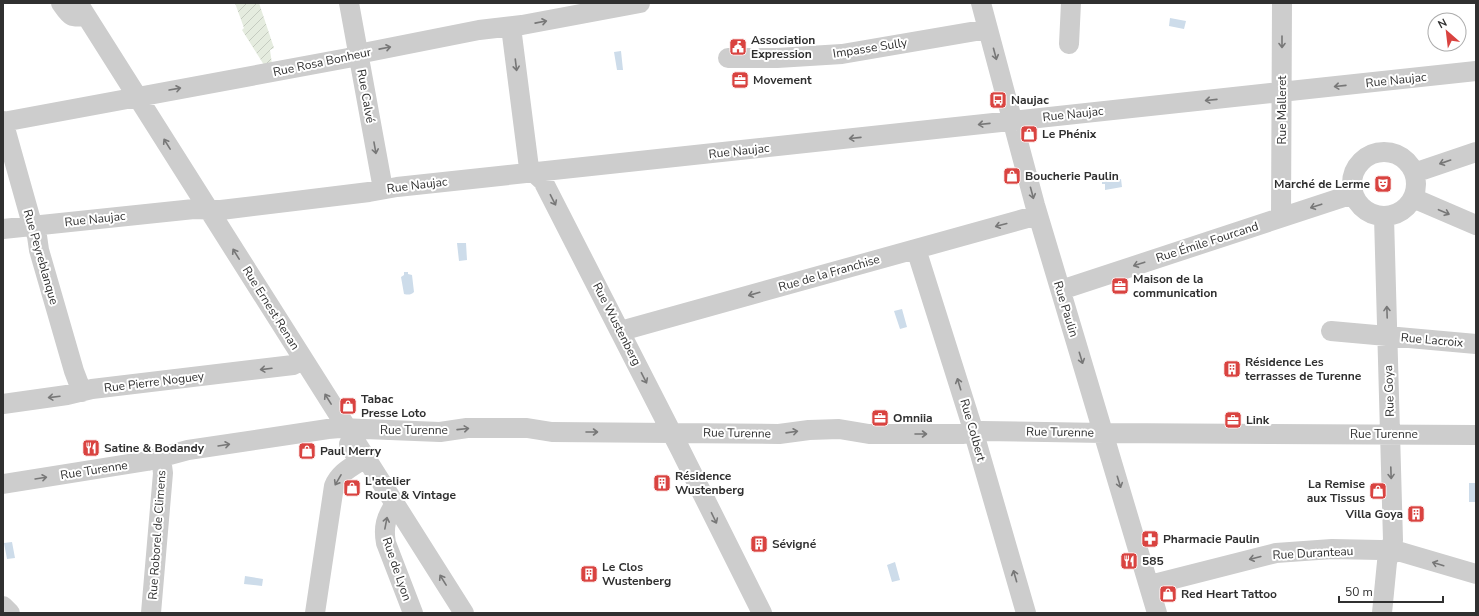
<svg xmlns="http://www.w3.org/2000/svg" width="1479" height="616" viewBox="0 0 1479 616" font-family="'Nunito Sans',sans-serif">
  <defs>
    <pattern id="garden-furrows" width="10" height="10" patternUnits="userSpaceOnUse"><rect width="10" height="10" fill="#e5ecdf"/><path d="M-1 1l2-2M0 10L10 0M9 11l2-2" fill="none" stroke="#c5cbc0"/></pattern>
  </defs>
  <rect width="100%" height="100%" fill="#fff"/>
  <path fill="url(#garden-furrows)" d="M235,3H259L274,48L270,50L272,64L264,65L242,30L244,28Z"/>
  <path fill="#cddcea" d="M1170,18L1186,21L1184,29L1169,26Z
    M621,51L623,70H617L614,52Z
    M1121,179L1122,187L1105,190V184H1102V182Z
    M457,243H466L467,260L459,261Z
    M404,272H408V274L412,275L414,292C411,295 408,295 404,294L401,277L404,275Z
    M902,309L907,327L900,329L894,311Z
    M1469,483H1476V502H1469Z
    M12,542L15,558L7,559L4,543Z
    M895,562L900,580L892,582L887,565Z
    M245,576L263,579L262,586L244,584Z"/>
  <g fill="none" stroke-linecap="round" stroke-linejoin="round">
    <path stroke="#cdcdcd" stroke-width="20" d="M61,3C70,16 70,18 86,16
      M78,3L464,613
      M349,3L383,189
      M981,3L1035,205L1157,613
      M511,27L529,168L543,181L681,451L762,613
      M1069,44L1071,3
      M728,58H777L842,54L988,29
      M3,121L30,217L37,236L39,250L74,371L82,392
      M3,122L348,58L368,52L479,30L522,25L640,3
      M1352 184a32 32 0 1 1 64 0a32 32 0 1 1-64 0Z
      M1414,173L1476,152
      M1413,198L1476,225
      M1281,217L1282,3
      M3,229L194,209L221,210L369,192L397,187L1476,71
      M916,249L971,423L1026,613
      M1061,290L1353,194
      M1331,331L1476,344
      M621,333L628,329L1038,215
      M3,404L67,395L92,389L293,365L303,360
      M3,484L147,461L188,450L328,429L340,428L440,432L467,428H527L552,432L779,434L809,430L839,429L869,434H962L981,431L1104,433L1476,435
      M395,504C386,517 383,527 386,543L413,613
      M1150,585L1276,553L1332,549L1380,550L1401,552L1476,574
      M3,606L10,613
      M151,613L163,473L161,458
      M315,613L334,486C339,474 348,469 359,462L349,444
      M1382,613L1387,562L1393,540L1384,217"/>
  </g>
  <defs><path id="oneway-shaft" d="M-6 0H5M1.5-3L5.5 0L1.5 3" fill="none" stroke-width="1.6" stroke-linecap="round" stroke-linejoin="round"/></defs>
  <g stroke="#777">
    <use href="#oneway-shaft" transform="translate(541 22) rotate(-11)"/>
    <use href="#oneway-shaft" transform="translate(1282 42) rotate(90)"/>
    <use href="#oneway-shaft" transform="translate(385 48) rotate(-11)"/>
    <use href="#oneway-shaft" transform="translate(995 54) rotate(75)"/>
    <use href="#oneway-shaft" transform="translate(516 65) rotate(83)"/>
    <use href="#oneway-shaft" transform="translate(1340 86) rotate(174)"/>
    <use href="#oneway-shaft" transform="translate(175 89) rotate(-10)"/>
    <use href="#oneway-shaft" transform="translate(1211 100) rotate(174)"/>
    <use href="#oneway-shaft" transform="translate(984 124) rotate(174)"/>
    <use href="#oneway-shaft" transform="translate(855 138) rotate(174)"/>
    <use href="#oneway-shaft" transform="translate(167 144) rotate(-122)"/>
    <use href="#oneway-shaft" transform="translate(375 148) rotate(80)"/>
    <use href="#oneway-shaft" transform="translate(1445 162) rotate(161)"/>
    <use href="#oneway-shaft" transform="translate(1032 193) rotate(75)"/>
    <use href="#oneway-shaft" transform="translate(553 200) rotate(63)"/>
    <use href="#oneway-shaft" transform="translate(1316 206) rotate(162)"/>
    <use href="#oneway-shaft" transform="translate(1444 212) rotate(23)"/>
    <use href="#oneway-shaft" transform="translate(1001 225) rotate(165)"/>
    <use href="#oneway-shaft" transform="translate(236 254) rotate(-122)"/>
    <use href="#oneway-shaft" transform="translate(1139 264) rotate(162)"/>
    <use href="#oneway-shaft" transform="translate(754 294) rotate(164)"/>
    <use href="#oneway-shaft" transform="translate(1387 312) rotate(-92)"/>
    <use href="#oneway-shaft" transform="translate(1081 358) rotate(73)"/>
    <use href="#oneway-shaft" transform="translate(266 369) rotate(173)"/>
    <use href="#oneway-shaft" transform="translate(644 378) rotate(63)"/>
    <use href="#oneway-shaft" transform="translate(959 384) rotate(-107)"/>
    <use href="#oneway-shaft" transform="translate(54 397) rotate(173)"/>
    <use href="#oneway-shaft" transform="translate(328 399) rotate(-122)"/>
    <use href="#oneway-shaft" transform="translate(463 429) rotate(-6)"/>
    <use href="#oneway-shaft" transform="translate(592 432)"/>
    <use href="#oneway-shaft" transform="translate(792 432) rotate(-8)"/>
    <use href="#oneway-shaft" transform="translate(921 434)"/>
    <use href="#oneway-shaft" transform="translate(224 445) rotate(-9)"/>
    <use href="#oneway-shaft" transform="translate(1391 473) rotate(88)"/>
    <use href="#oneway-shaft" transform="translate(41 478) rotate(-9)"/>
    <use href="#oneway-shaft" transform="translate(338 480) rotate(120)"/>
    <use href="#oneway-shaft" transform="translate(1119 482) rotate(73)"/>
    <use href="#oneway-shaft" transform="translate(714 518) rotate(64)"/>
    <use href="#oneway-shaft" transform="translate(386 523) rotate(-79)"/>
    <use href="#oneway-shaft" transform="translate(1255 558) rotate(166)"/>
    <use href="#oneway-shaft" transform="translate(1438 564) rotate(-163)"/>
    <use href="#oneway-shaft" transform="translate(1015 576) rotate(-106)"/>
    <use href="#oneway-shaft" transform="translate(443 580) rotate(-122)"/>
  </g>
  <defs>
    <symbol id="civic-square" viewBox="-11 -11 22 22"><rect x="-9" y="-9" width="18" height="18" rx="4" fill="#d94340" stroke="#fff"/><path d="M-.6-6.5H3V-4.5H.6V-3L4-1V1h2V6H-6V1h2V-1L-.6-3ZM-1.2 2.5V6h2.4V2.5Z" fill="#fff"/></symbol>
    <symbol id="office-square" viewBox="-11 -11 22 22"><rect x="-9" y="-9" width="18" height="18" rx="4" fill="#d94340" stroke="#fff"/><path d="M-6-3h4V-5.5h4V-3h4V5H-6ZM-1-4.5V-3h2v-1.5ZM-6 0V1H6V0Z" fill="#fff"/></symbol>
    <symbol id="bus-square" viewBox="-11 -11 22 22"><rect x="-9" y="-9" width="18" height="18" rx="4" fill="#d94340" stroke="#fff"/><path d="M-5-6H5V4H4V6H2V4H-2V6H-4V4H-5ZM-3.5-4V0h7V-4ZM-3.5 1.2v1.5H-2V1.2ZM2 1.2v1.5H3.5V1.2Z" fill="#fff"/></symbol>
    <symbol id="shop-square" viewBox="-11 -11 22 22"><rect x="-9" y="-9" width="18" height="18" rx="4" fill="#d94340" stroke="#fff"/><path d="M-5-2.5h2.3a2.7 3.5 0 0 1 5.4 0H5L5.5 6h-11ZM-1.5-2.5h3a1.5 2.3 0 0 0-3 0Z" fill="#fff"/></symbol>
    <symbol id="theatre-square" viewBox="-11 -11 22 22"><rect x="-9" y="-9" width="18" height="18" rx="4" fill="#d94340" stroke="#fff"/><path d="M-5-5.5Q0-4 5-5.5V0Q5 5 0 6Q-5 5-5 0ZM-3.3-2.5H-1v1.5H-3.3ZM1-2.5H3.3v1.5H1ZM-2.8 1Q0 5.5 2.8 1Z" fill="#fff"/></symbol>
    <symbol id="building-square" viewBox="-11 -11 22 22"><rect x="-9" y="-9" width="18" height="18" rx="4" fill="#d94340" stroke="#fff"/><path d="M-4-6H4V6H1V3H-1V6H-4ZM-2.5-4.3h1.7v1.8h-1.7ZM.8-4.3h1.7v1.8H.8ZM-2.5-1h1.7V.8h-1.7ZM.8-1h1.7V.8H.8Z" fill="#fff"/></symbol>
    <symbol id="restaurant-square" viewBox="-11 -11 22 22"><rect x="-9" y="-9" width="18" height="18" rx="4" fill="#d94340" stroke="#fff"/><path d="M-5-6h1v4h1v-4h1v4h1v-4h1v5L-1.5 .5V6h-2V.5L-5-1ZM5-6V6H3V1.5H1.5Q1.5-4 5-6Z" fill="#fff"/></symbol>
    <symbol id="pharmacy-square" viewBox="-11 -11 22 22"><rect x="-9" y="-9" width="18" height="18" rx="4" fill="#d94340" stroke="#fff"/><path d="M-2-6h4v4h4v4h-4v4h-4v-4h-4v-4h4Z" fill="#fff"/></symbol>
  </defs>
  <g fill-rule="evenodd">
    <use href="#civic-square" x="728" y="37" width="20" height="20"/>
    <use href="#office-square" x="730" y="70" width="20" height="20"/>
    <use href="#bus-square" x="988" y="90" width="20" height="20"/>
    <use href="#shop-square" x="1019" y="124" width="20" height="20"/>
    <use href="#shop-square" x="1002" y="166" width="20" height="20"/>
    <use href="#theatre-square" x="1373" y="174" width="20" height="20"/>
    <use href="#office-square" x="1110" y="276" width="20" height="20"/>
    <use href="#building-square" x="1222" y="359" width="20" height="20"/>
    <use href="#shop-square" x="338" y="396" width="20" height="20"/>
    <use href="#office-square" x="870" y="408" width="20" height="20"/>
    <use href="#office-square" x="1223" y="410" width="20" height="20"/>
    <use href="#restaurant-square" x="81" y="438" width="20" height="20"/>
    <use href="#shop-square" x="297" y="441" width="20" height="20"/>
    <use href="#building-square" x="652" y="473" width="20" height="20"/>
    <use href="#shop-square" x="342" y="478" width="20" height="20"/>
    <use href="#shop-square" x="1368" y="481" width="20" height="20"/>
    <use href="#building-square" x="1406" y="504" width="20" height="20"/>
    <use href="#pharmacy-square" x="1140" y="529" width="20" height="20"/>
    <use href="#building-square" x="749" y="534" width="20" height="20"/>
    <use href="#restaurant-square" x="1119" y="551" width="20" height="20"/>
    <use href="#building-square" x="579" y="564" width="20" height="20"/>
    <use href="#shop-square" x="1158" y="584" width="20" height="20"/>
  </g>
  <g text-anchor="middle" stroke-width="4" stroke-linejoin="round" paint-order="stroke">
    <g font-size="12" font-weight="bold" fill="#303030" stroke="#fff" text-anchor="start">
      <text x="751" y="44">Association<tspan x="751" dy="14">Expression</tspan></text>
      <text x="753" y="84">Movement</text>
      <text x="1011" y="104">Naujac</text>
      <text x="1042" y="138">Le Phénix</text>
      <text x="1025" y="180">Boucherie Paulin</text>
      <text x="1370" y="188" text-anchor="end">Marché de Lerme</text>
      <text x="1133" y="283">Maison de la<tspan x="1133" dy="14">communication</tspan></text>
      <text x="1245" y="366">Résidence Les<tspan x="1245" dy="14">terrasses de Turenne</tspan></text>
      <text x="361" y="403">Tabac<tspan x="361" dy="14">Presse Loto</tspan></text>
      <text x="893" y="422">Omniia</text>
      <text x="1246" y="424">Link</text>
      <text x="104" y="452">Satine &amp; Bodandy</text>
      <text x="320" y="455">Paul Merry</text>
      <text x="675" y="480">Résidence<tspan x="675" dy="14">Wustenberg</tspan></text>
      <text x="365" y="485">L'atelier<tspan x="365" dy="14">Roule &amp; Vintage</tspan></text>
      <text x="1365" y="488" text-anchor="end">La Remise<tspan x="1365" dy="14">aux Tissus</tspan></text>
      <text x="1403" y="518" text-anchor="end">Villa Goya</text>
      <text x="1163" y="543">Pharmacie Paulin</text>
      <text x="772" y="548">Sévigné</text>
      <text x="1142" y="565">585</text>
      <text x="602" y="571">Le Clos<tspan x="602" dy="14">Wustenberg</tspan></text>
      <text x="1181" y="598">Red Heart Tattoo</text>
    </g>
    <g font-size="12" fill="#303030" stroke="#fff">
      <text transform="translate(870 48) rotate(-9)" y="4">Impasse Sully</text>
      <text transform="translate(322 62) rotate(-12)" y="4">Rue Rosa Bonheur</text>
      <text transform="translate(1396 80) rotate(-6)" y="4">Rue Naujac</text>
      <text transform="translate(366 96) rotate(80)" y="4">Rue Calvé</text>
      <text transform="translate(1282 110) rotate(-90)" y="4">Rue Malleret</text>
      <text transform="translate(1073 114) rotate(-6)" y="4">Rue Naujac</text>
      <text transform="translate(739 151) rotate(-6)" y="4">Rue Naujac</text>
      <text transform="translate(417 185) rotate(-7)" y="4">Rue Naujac</text>
      <text transform="translate(95 219) rotate(-6)" y="4">Rue Naujac</text>
      <text transform="translate(1207 242) rotate(-18)" y="4">Rue Émile Fourcand</text>
      <text transform="translate(41 257) rotate(74)" y="4">Rue Peyreblanque</text>
      <text transform="translate(829 273) rotate(-16)" y="4">Rue de la Franchise</text>
      <text transform="translate(271 308) rotate(58)" y="4">Rue Ernest Renan</text>
      <text transform="translate(1066 309) rotate(73)" y="4">Rue Paulin</text>
      <text transform="translate(617 324) rotate(63)" y="4">Rue Wustenberg</text>
      <text transform="translate(1432 340) rotate(5)" y="4">Rue Lacroix</text>
      <text transform="translate(154 382) rotate(-7)" y="4">Rue Pierre Noguey</text>
      <text transform="translate(1389 391) rotate(-92)" y="4">Rue Goya</text>
      <text x="414" y="434">Rue Turenne</text>
      <text transform="translate(973 430) rotate(74)" y="4">Rue Colbert</text>
      <text transform="translate(1060 432) rotate(1)" y="4">Rue Turenne</text>
      <text transform="translate(737 433) rotate(1)" y="4">Rue Turenne</text>
      <text x="1384" y="438">Rue Turenne</text>
      <text transform="translate(94 470) rotate(-9)" y="4">Rue Turenne</text>
      <text transform="translate(157 535) rotate(-86)" y="4">Rue Roborel de Climens</text>
      <text transform="translate(1313 553) rotate(-3)" y="4">Rue Duranteau</text>
      <text transform="translate(397 569) rotate(71)" y="4">Rue de Lyon</text>
    </g>
  </g>
  <rect width="1479" height="616" fill="none" stroke="#303030" stroke-width="8"/>
  <g transform="translate(1447 32) rotate(332)"><circle r="19" fill="#ffffff" stroke="#acacac"/>
  <path d="M0-3L7 15L0 10L-7 15Z" fill="#d94340"/>
  <text y="-6" font-size="11" font-weight="bold" text-anchor="middle" fill="#303030">N</text>
  </g>
  <path d="M1339 596v6h104v-6" fill="none" stroke="#303030" stroke-width="2"/>
  <text x="1345" y="596" font-size="12" fill="#303030" stroke="#ffffff" stroke-width="3" paint-order="stroke">50 m</text>
</svg>
